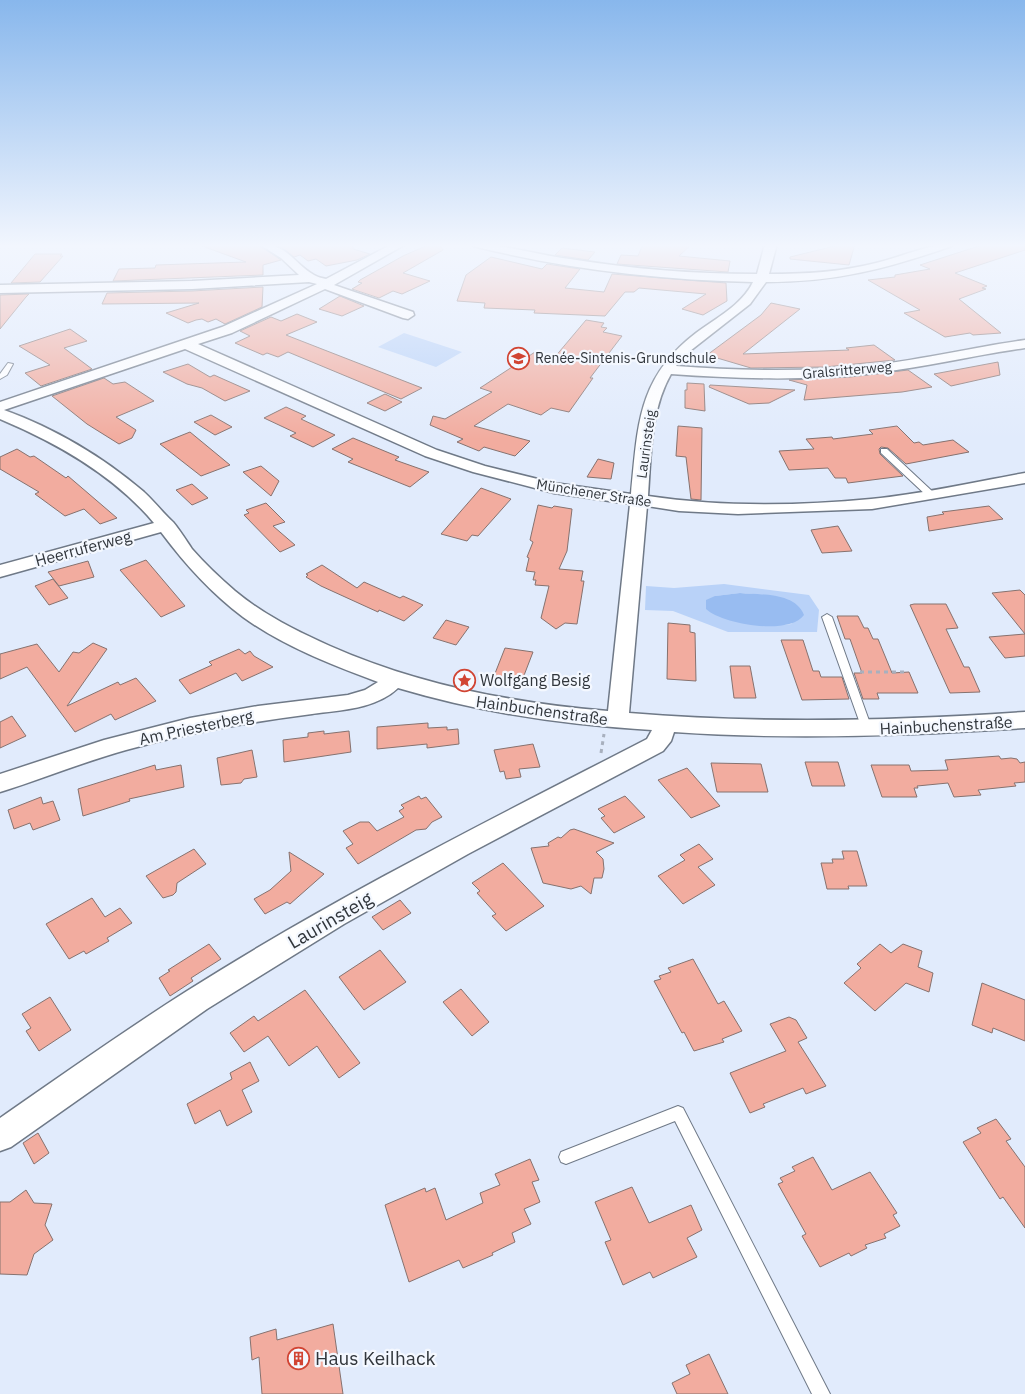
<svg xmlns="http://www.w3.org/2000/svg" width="1025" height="1394" viewBox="0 0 1025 1394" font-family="'IBM Plex Sans',sans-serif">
  <rect width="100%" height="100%" fill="#e1ebfc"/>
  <path fill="#b9d2f8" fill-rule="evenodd" d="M404,333L462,352L436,367L378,347Z
    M724,584L809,595L819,610L817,632H728L673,611L645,610L646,586L674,588ZM740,593L766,595L792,624L772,626L750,624L715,596Z"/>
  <path fill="#98bcf1" d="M740,593C760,595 795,592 804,615C789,636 722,624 706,609V600L715,596Z"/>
  <path fill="#f2ac9f" stroke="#86726f" d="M203,244H257L281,260L263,265V275L113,281L119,269L155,268L156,265L246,262L202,246Z
    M273,244H353V249L370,254L357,260L326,266L316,259L308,261L300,255L294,257L284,249Z
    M430,244H439L443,250L403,273L430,281L402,294L393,291L379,298L352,289L362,283L358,282L360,280L403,256Z
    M643,244H692L679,256L730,261L728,272L617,264L621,255L638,256Z
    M843,244H855L849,265L790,259V257Z
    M985,244H1025V250L955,273L987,286L982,288L986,289L959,299L1001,333L973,335L970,333L945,337L904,313L920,310L868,280L895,277V275L930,269L920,265Z
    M562,248L595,252L588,260L555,255Z
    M35,254H62L60,256H63L40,282L11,283Z
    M491,257L542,269L547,264L580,269L565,288L604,292L612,274L726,283L727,301L703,315L682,309L706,294L639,288L634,292H625L605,316L534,313L535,310L484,308L485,303L457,301L466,275Z
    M263,287L262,307L225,324L216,319L208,322L202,319L196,320L188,323L166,313L199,303L102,304L107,293L192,291Z
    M29,294L26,297L0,329V295Z
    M340,296L364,306L342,316L319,309Z
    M771,303L800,309L743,354L849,350L846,348L874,345L895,360L825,367L751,368L707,355L761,315Z
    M297,314L317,322L286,335L422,388L401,399L288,352L278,357L267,353L263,355L235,343L250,336L240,331L271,317L281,321Z
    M586,320L604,323L601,327L607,328L603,332L622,336L590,378H593L569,412L551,408L541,415L508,404L474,426L530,441L515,456L484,447L479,451L457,442L463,439L430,425L433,416L445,419L492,392L480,388L535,352L554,358Z
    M70,329L87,341L64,348L92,369L41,386L25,373L50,365L19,346Z
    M998,362L1000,375L951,386L934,374Z
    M188,364L210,377L214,375L250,391L225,401L202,388L187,384L163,372Z
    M908,370L932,387L902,392L804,400L807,385L789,380L850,377Z
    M104,378L113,384L125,382L154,401L116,417L136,430L132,438L119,444L87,424L52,396Z
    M687,383L704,384L705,411L685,408V390H687Z
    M710,385L795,390L769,403L749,404L709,387Z
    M385,394L402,402L385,411L367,403Z
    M286,407L306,416L301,419L335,435L313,447L290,436L296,433L264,418Z
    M211,415L232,427L215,435L194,422Z
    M678,426L702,428L701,500L691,499L686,457L676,456Z
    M897,426L914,443L919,442L923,445L953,440L969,452L906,464L888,448L881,447L879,449L880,454L903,476L848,483L846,478H835L828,468L789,470L779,451L814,449L806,439L832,437L833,439L873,434L869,430Z
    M190,432L230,465L201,476L160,444Z
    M353,438L399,457L395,460L429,472L410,487L348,462L353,459L332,449Z
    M17,449L30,457L34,456L66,478L68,476L117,518L100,524L84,509L65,516L35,494L39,492L0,469V457Z
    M598,459L614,463L611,479L587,477Z
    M261,466L279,481L271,496L243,472Z
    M192,484L208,498L192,505L176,490Z
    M481,488L511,499L478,536L472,535L467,541L441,534Z
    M266,503L285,522L273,526L295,545L280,552L244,515L249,513L246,510Z
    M538,505L552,508L554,506L572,509L567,551L559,569L583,571L581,581H584L577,624L565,623L556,629L541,618L549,586L535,585L536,580H533L535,572L526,571L529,558L527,557L533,542L530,540Z
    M989,506L1003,519L929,531L927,517L944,514L942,512Z
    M838,526L852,551L822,553L811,530Z
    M146,560L185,606L161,617L120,570Z
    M88,561L94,577L59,586L48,572Z
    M322,565L357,588L364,582L400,598L403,596L423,605L404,621L379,610L378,612L321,586L306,577L308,575L306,574Z
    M53,579L68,598L49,605L35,586Z
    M1020,590L1025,595V656L1005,658L989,637L1025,634L992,593Z
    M914,604H946L958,628L946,629L964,667H969L980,692L950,693L910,605Z
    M837,616H858L864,628H868L873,639H878L892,673L909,672L918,693H877L879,699H863L854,673H862L850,639H845Z
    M446,620L469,627L456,645L433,638Z
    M668,623L690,625V632L695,633L696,681L667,679Z
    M781,640H803L813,671H819L821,677H842L849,699L802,700Z
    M93,643L107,649L67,706L118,682L120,685L136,678L156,701L115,720L111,714L75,732L27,667L0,679V654L37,644L59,672L73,652L79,653Z
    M505,648L533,652L523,678L494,676Z
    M239,649L245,654L250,651L254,656L273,667L242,681L236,673L190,694L179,680L212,665L209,662Z
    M730,666H750L756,698H734Z
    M12,716L26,736L0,748V722Z
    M428,723V728L447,727V730L458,729L459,744L427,748V744L377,749V727Z
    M324,731V734L349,731L351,752L284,762L283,740L308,737V733Z
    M533,744L540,767L519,769L521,777L506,779L504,771L500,772L494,750Z
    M252,750L257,777L244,779L241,783L221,785L217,758Z
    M999,756L1001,759L1011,758L1017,759L1020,763L1025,762V782L1014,783L1016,786L978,790L981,795L954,797L948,783L917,786L918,788H914L917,797H882L871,765H909L911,771L948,770L945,760Z
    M805,762H838L845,786H812Z
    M711,763L761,764L768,792H717Z
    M155,765L156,770L181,765L184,787L129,799L130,801L83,816L78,789Z
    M687,768L720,806L691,818L658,780Z
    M419,796L421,799L426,797L442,817L432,822L426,829L416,830L358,864L346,848L353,844L343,831L360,822H369L377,831L404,817L399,811L404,808L401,805Z
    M625,796L645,817L614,833L601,818L605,816L598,809Z
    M41,797L43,804L53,801L60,820L33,830L30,823L14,829L8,810Z
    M574,829L614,843L596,852L603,859L604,869L602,878H594L591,894L581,886L571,889L543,883L531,848L549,846L548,843L558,837L561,838L570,830Z
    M699,844L713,859L698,867L715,885L683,904L658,876L685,860L680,855Z
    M194,849L206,864L177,883L176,892L173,895L163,898L146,876Z
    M842,851H857L867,886H848L849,889H827L821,863H833L832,859H844Z
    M289,852L324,874L290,904L287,902L265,914L254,899L270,890L291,871Z
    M503,863L544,906L506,931L492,916L496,914L477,893L480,891L472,883Z
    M92,898L105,917L120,908L132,923L107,938L109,941L86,954L84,951L69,959L46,924Z
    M400,900L411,913L383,930L372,917Z
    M209,944L221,959L191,978L193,981L170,996L159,978L170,971L168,970Z
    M880,944L891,953L903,944L922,951L918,967L933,973L929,992L906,983L875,1011L844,983L861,968L857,964Z
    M380,950L406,982L364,1010L339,977Z
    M693,959L718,1004L724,1001L742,1031L722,1039L724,1042L694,1051L684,1032L682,1033L654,981L661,979L659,976L671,972L668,968Z
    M982,983L1025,1000V1041L993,1028L992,1033L972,1025Z
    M461,989L489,1022L472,1036L443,1002Z
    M305,990L360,1063L339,1078L317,1046L289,1066L268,1036L244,1052L230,1033L254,1016L258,1021Z
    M50,997L71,1030L39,1051L26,1031L31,1028L22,1014Z
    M789,1017L796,1020L807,1038L798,1042L826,1086L806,1094L803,1088L763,1104L765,1107L750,1113L730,1073L786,1051L770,1024Z
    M250,1062L259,1081L242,1090L252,1112L227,1126L220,1110L195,1124L187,1104L232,1079L230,1073Z
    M996,1119L1011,1139L1006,1141L1025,1167V1228L1003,1197L1000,1199L963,1142L981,1133L977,1128Z
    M38,1133L49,1153L34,1164L23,1143Z
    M813,1157L832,1190L870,1172L897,1213L893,1215L900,1226L884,1234L886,1238L865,1245L867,1248L851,1256L849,1253L820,1267L802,1236L806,1234L778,1184L783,1182L780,1178L795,1171L792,1167Z
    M530,1159L539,1180L532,1182L540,1202L524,1209L531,1224L512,1233L515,1242L492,1253L493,1255L463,1268L459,1260L409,1282L385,1205L425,1188L426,1192L435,1188L446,1220L483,1203L480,1193L500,1185L495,1174Z
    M632,1187L649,1223L691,1205L702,1230L687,1238L697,1257L653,1278L650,1272L623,1285L605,1242L611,1240L595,1202Z
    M26,1190L34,1203L52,1204L45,1225L53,1240L34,1254L27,1275L0,1274V1202H10Z
    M333,1324L343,1394H262L259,1357L252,1360L250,1337L276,1329L277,1340Z
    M709,1354L728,1394H677L672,1383L690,1374L686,1365Z"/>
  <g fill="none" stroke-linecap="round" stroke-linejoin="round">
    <defs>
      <path id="lane" d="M8,363L13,364L7,375L0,379V374Z
        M881,449H887L933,492V496H927L881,453Z
        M827,614L832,617L872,729L871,732H863L862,729L822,617Z
        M678,1106L683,1108L830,1394H812L675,1121L566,1164L561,1162L559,1157L561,1152Z"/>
      <path id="street" d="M259,244C288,244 293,263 314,275C317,277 322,278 326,279L392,244H406L334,285L413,312L414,315L408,319L403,318L325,289L232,333L198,344L437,450L485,466L554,483L631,494C638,426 637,378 696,333C716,318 742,305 753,282C659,280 565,269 473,246L471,244C504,244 537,255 570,259C632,269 694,274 757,274L765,244H777L769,274C805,274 841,272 876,263C902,257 927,244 954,244L952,246C886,269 836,282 766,282L750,304L690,351L676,366C742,371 809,372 875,365C925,359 975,347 1025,340V348C975,355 926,367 875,373C808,381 739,379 671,374C650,411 651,456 648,496C721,507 798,506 871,499C923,494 974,482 1025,473V483L872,509L738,514L679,511L647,506L629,713C761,724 893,721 1025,712V728C908,736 791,740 674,732L671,741L663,751L468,854L344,924L207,1009L11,1147L0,1151V1118C62,1075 124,1031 187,991C335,897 492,819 647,739L652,730C566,725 481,713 398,688C376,709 341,710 312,714C249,722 187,733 126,750C83,762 42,779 0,792V774L104,740L190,718L258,706L348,695L365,690L378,682C332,665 283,646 243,617C211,593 185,564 161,532L0,577V565L154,523C114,475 57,443 0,419V402L222,327L317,284L309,282L192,289L0,293V285L192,281L299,275L281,258ZM185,349L425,456L473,472L554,493L630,504L608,711C512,703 418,685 330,646C296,631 264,615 235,591C220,578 205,564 192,549C186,540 179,529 173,522C163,513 154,501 144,492C103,457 54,428 4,410Z"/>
    </defs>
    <use href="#lane" stroke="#6f7987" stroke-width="2"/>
    <use href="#street" stroke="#6f7987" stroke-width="3"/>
    <path stroke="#a8b0be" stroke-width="3" stroke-dasharray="4 4" stroke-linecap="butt" d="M860,672H907
      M601,753L604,734"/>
    <use href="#lane" fill="#fff" fill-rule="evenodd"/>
    <use href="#street" fill="#fff" fill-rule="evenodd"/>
  </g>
  <linearGradient id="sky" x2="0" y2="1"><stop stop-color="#88b7ec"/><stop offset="0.56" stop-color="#f2f6fe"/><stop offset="1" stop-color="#f2f6fe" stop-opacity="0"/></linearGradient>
  <rect width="1025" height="439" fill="url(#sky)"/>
  <defs>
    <symbol id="school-ring" viewBox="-11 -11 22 22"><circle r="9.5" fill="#f4f8ff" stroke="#d14433" stroke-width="1.5"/><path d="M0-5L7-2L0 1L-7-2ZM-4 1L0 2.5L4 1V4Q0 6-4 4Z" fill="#d14433"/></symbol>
    <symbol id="sight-ring" viewBox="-11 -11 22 22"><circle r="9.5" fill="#f4f8ff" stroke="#d14433" stroke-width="1.5"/><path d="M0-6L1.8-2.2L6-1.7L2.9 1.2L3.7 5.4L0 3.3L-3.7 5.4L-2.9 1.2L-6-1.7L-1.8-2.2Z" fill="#d14433"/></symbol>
    <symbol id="building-ring" viewBox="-11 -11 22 22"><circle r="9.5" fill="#f4f8ff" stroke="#d14433" stroke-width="1.5"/><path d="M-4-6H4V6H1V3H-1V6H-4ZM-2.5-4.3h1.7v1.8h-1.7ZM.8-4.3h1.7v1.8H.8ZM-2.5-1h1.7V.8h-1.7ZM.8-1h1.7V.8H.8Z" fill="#d14433"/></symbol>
  </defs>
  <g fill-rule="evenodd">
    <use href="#school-ring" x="506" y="346" width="25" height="25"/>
    <use href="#sight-ring" x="452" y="668" width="25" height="25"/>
    <use href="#building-ring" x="286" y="1346" width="25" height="25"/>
  </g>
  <g text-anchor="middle" stroke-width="4.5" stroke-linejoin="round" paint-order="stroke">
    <g font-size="14" fill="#31363c" stroke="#f4f8ff" text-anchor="start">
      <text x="535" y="363">Renée-Sintenis-Grundschule</text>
    </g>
    <g font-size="14" fill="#31363c" stroke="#f4f8ff">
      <text transform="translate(847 370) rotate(-5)" y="5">Gralsritterweg</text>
      <text transform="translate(646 444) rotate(-82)" y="5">Laurinsteig</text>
      <text transform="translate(594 493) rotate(9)" y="5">Münchener Straße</text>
    </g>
    <g font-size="16" fill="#31363c" stroke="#f4f8ff">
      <text transform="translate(83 548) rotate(-15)" y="6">Heerruferweg</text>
      <text transform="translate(542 710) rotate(8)" y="6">Hainbuchenstraße</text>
      <text transform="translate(946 725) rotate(-3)" y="6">Hainbuchenstraße</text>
      <text transform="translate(196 727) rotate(-12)" y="6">Am Priesterberg</text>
    </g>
    <g font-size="16" fill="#31363c" stroke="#f4f8ff" text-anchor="start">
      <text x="480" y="686">Wolfgang Besig</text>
    </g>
    <g font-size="19" fill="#31363c" stroke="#f4f8ff">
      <text transform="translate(330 920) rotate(-30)" y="7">Laurinsteig</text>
    </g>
    <g font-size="19" fill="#31363c" stroke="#f4f8ff" text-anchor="start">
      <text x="315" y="1365">Haus Keilhack</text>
    </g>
  </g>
</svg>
